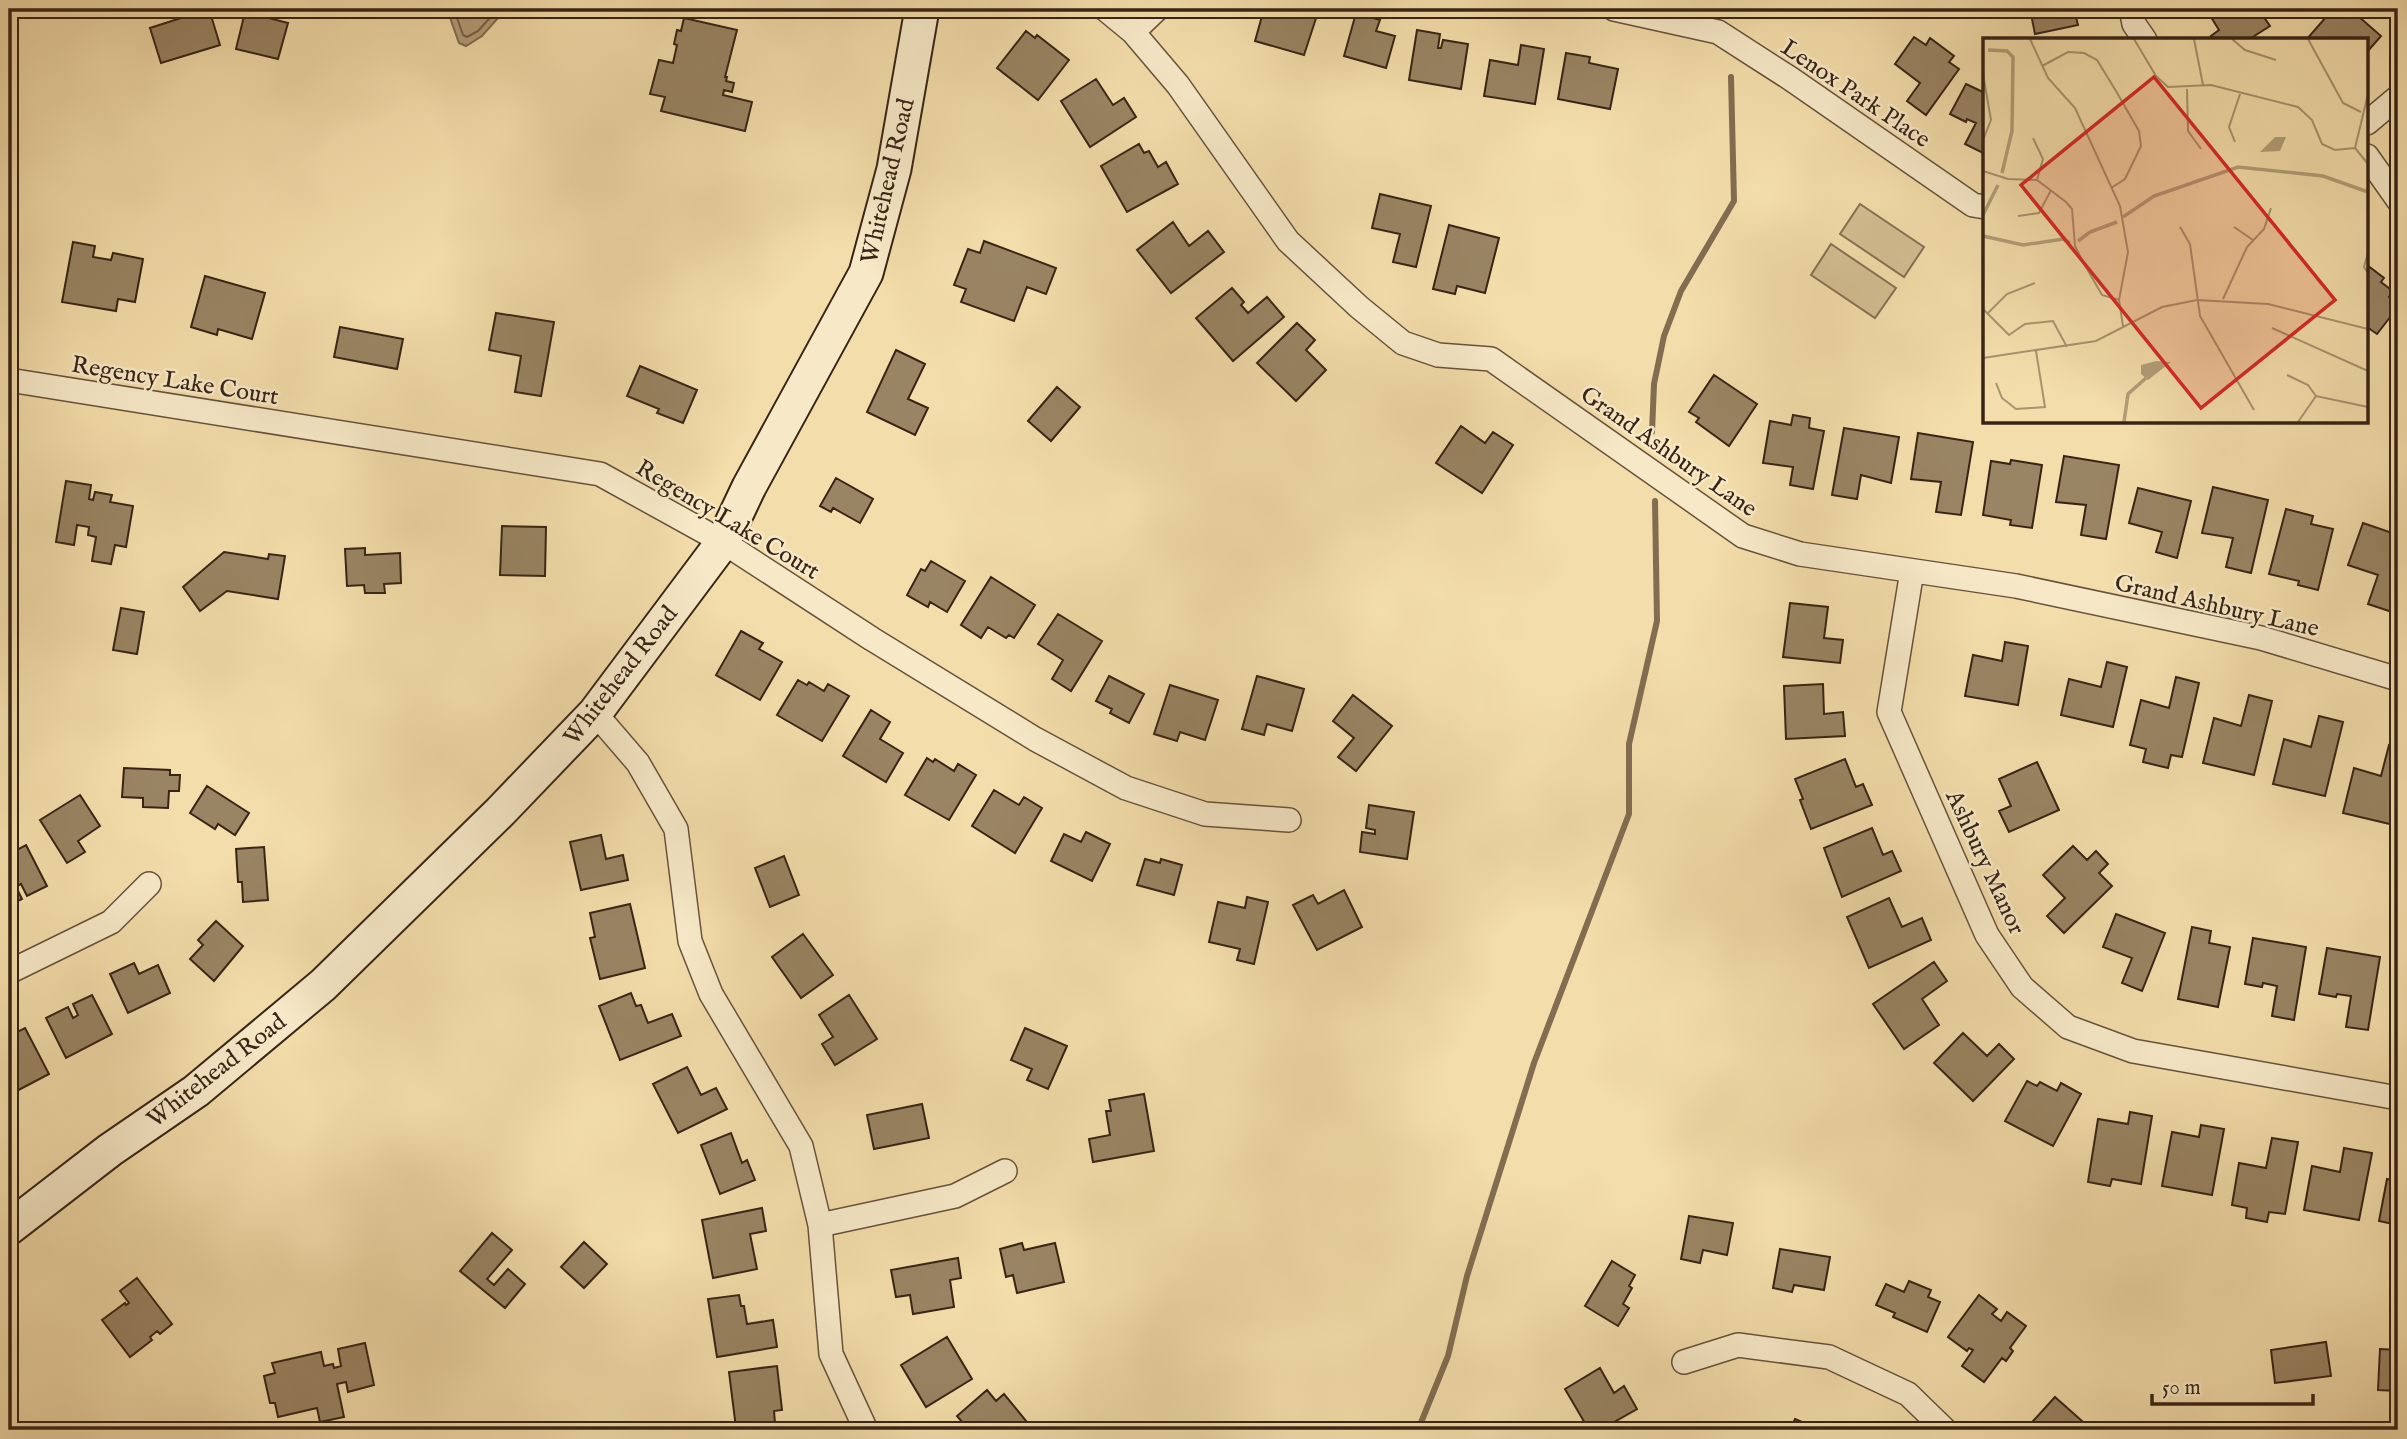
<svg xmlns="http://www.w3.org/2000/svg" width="2407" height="1439" viewBox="0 0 2407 1439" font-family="'IM FELL English',serif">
  <rect width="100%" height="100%" fill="#f3ddaa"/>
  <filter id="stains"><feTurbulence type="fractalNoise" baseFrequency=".00286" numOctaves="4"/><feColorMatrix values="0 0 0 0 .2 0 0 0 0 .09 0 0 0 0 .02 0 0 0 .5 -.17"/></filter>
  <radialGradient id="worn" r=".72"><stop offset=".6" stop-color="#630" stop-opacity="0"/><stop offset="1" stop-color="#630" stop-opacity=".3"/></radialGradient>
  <path fill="#d3be91" stroke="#867154" stroke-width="2" d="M1860,204L1924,247L1904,277L1840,234Z
    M1831,244L1896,288L1875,318L1811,275Z"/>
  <path fill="#b39e78" stroke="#826d51" stroke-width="2" d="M447,9H506L482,36L466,46L459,43Z"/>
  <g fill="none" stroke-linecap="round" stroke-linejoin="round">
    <path stroke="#766147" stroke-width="2" d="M454,9L463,35L467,37L478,31L498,9"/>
    <path stroke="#826d51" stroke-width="6" d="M1763,14L1775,9
      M1652,432L1654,384L1664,336L1681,291L1734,201L1731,77
      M1418,1430L1448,1356L1467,1276L1534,1063L1629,814V744L1657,621L1655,501"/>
  </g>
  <path fill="#998463" stroke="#382416" stroke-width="2" d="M209,9L220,45L161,63L150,28Z
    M1264,9L1291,17L1293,9H1319L1304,55L1255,41Z
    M2030,9H2074L2078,25L2035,34Z
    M2206,9H2249L2255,17L2261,13L2270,26L2248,40H2214L2211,36L2219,30Z
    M2333,9H2350L2381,36L2367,52V40H2306Z
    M245,12L288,23L278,59L236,49Z
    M1356,13L1380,20L1376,31L1395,36L1386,68L1344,56Z
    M684,18L737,30L725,77H727L726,81L734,83L732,92L724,90L723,95L752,102L745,131L661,111L665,97L650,94L659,60L673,63L677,45L674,44L677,30L681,31Z
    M1417,30L1440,34L1438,48H1441L1443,40L1468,44L1461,89L1409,80Z
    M1026,31L1035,38L1037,35L1069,60L1038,100L997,68Z
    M1914,37L1926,45L1930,38L1954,56L1949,62L1959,69L1926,115L1907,101L1920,83L1895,64Z
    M1521,45L1544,49L1535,104L1484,96L1490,60L1518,65Z
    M1566,53L1590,57L1589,63L1618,69L1610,109L1558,99Z
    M1096,79L1113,105L1124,98L1136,117L1090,147L1061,101Z
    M1966,84L1985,93V154L1965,144L1976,123L1967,119L1966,122L1950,114Z
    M1139,144L1144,153L1149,151L1158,167L1166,162L1178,184L1127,212L1101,166Z
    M1380,194L1431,206L1416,267L1393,262L1400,234L1372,228Z
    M1173,222L1189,246L1208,231L1224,252L1171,293L1137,250Z
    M1449,225L1499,238L1485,293L1457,286L1455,294L1433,289Z
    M984,241L1056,268L1046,294L1027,287L1014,321L961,302L966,289L954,285L968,249L980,253Z
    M73,242L95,246L93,257L111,260L113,253L143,259L135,302L118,299L116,311L62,302Z
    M2367,265L2384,278L2381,282L2394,292L2389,297L2398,304V307L2377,334L2367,327Z
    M205,276L265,293L252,339L218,329L217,335L191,327Z
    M1232,288L1244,302L1241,305L1248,313L1267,297L1284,317L1233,361L1196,318Z
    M496,313L554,322L541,396L515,392L521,356L489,350Z
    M1297,323L1315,340L1306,350L1326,370L1296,401L1257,363Z
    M340,327L403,339L397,369L334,357Z
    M896,350L925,364L908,399L928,408L915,435L867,412Z
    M640,366L697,390L683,423L657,413L659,409L627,396Z
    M1714,375L1757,404L1729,446L1696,422L1699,418L1689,412Z
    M1057,387L1080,407L1051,441L1028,421Z
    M1793,415L1810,418L1809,428L1824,431L1813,489L1790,485L1793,467L1763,463L1770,421L1791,425Z
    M1461,426L1485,443L1493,432L1513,445L1482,493L1436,463Z
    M1844,428L1899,437L1891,483L1861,475L1857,499L1832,495Z
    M1918,433L1973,442L1961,515L1936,512L1941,482L1911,479Z
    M2064,456L2119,465L2106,539L2081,535L2086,505L2056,502Z
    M2011,460L2042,465L2032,528L2010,525L2011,520L1983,515L1991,461L2010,464Z
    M836,478L873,499L860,523L833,508L831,512L820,506Z
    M66,481L91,485L89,499L93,500L95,492L112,495L110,502L133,506L126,547L115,545L111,564L92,561L96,537L88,535L89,527L77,525L74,545L56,542Z
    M2213,487L2268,500L2251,573L2226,567L2233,538L2202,533Z
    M2138,488L2191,501L2177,558L2156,552L2162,532L2129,523Z
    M2286,509L2313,516L2311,524L2333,529L2318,590L2298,585L2299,581L2269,574Z
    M2363,523L2398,535V593L2392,612L2368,604L2378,575L2348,565Z
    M502,526L546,527L545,576L500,575Z
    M365,548V555L400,553L401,583L384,584L385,593H365L364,585L347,586L345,549Z
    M224,552L268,559L269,554L285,556L278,599L227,591L200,611L183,587Z
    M931,561L965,581L947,612L930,602L928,607L907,595L921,569L925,571Z
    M991,577L1035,605L1014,638L1009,635L1006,638L988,627L981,638L961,625Z
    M1790,603L1828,607L1824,638L1843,640L1840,663L1783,657Z
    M121,608L144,612L137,654L113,650Z
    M1058,614L1102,641L1071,691L1052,679L1063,660L1038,644Z
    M741,631L763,643L759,649L782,662L760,700L716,675Z
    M2005,642L2028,646L2018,705L1965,696L1973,655L2002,661Z
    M2107,662L2127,667L2113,727L2061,715L2069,679L2101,687Z
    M1109,676L1144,694L1129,723L1110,713L1112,709L1096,701Z
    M1257,676L1304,689L1292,731L1267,724L1264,735L1242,729Z
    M2176,677L2199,683L2182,757L2171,755L2168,768L2143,762L2146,749L2130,745L2141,700L2169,708Z
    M798,680L807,685L809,682L824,691L828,684L849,696L822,741L777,715Z
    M1823,684L1824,714L1843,712L1845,736L1786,739L1784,686Z
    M1170,685L1218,700L1205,740L1180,732L1177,741L1154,734Z
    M1353,695L1392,726L1356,771L1338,757L1354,738L1333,721Z
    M2249,695L2272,701L2254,775L2203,763L2214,718L2241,726Z
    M871,710L890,722L880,739L903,753L886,782L843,756Z
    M2319,716L2343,722L2325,796L2273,784L2284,739L2311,747Z
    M2389,745L2398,747V809L2394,825L2343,813L2354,768L2381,776Z
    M927,758L933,762L935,759L954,771L958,764L976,775L949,820L905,795Z
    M1845,759L1856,787L1863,784L1872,805L1811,829L1800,800L1803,799L1795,779Z
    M2037,762L2059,810L2009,832L1999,811L2011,806L1999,779Z
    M124,768L170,770V775H180L179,791H169L168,808L143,807V798L122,797Z
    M207,786L249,813L235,835L218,824L215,829L190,813Z
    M994,790L1019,805L1024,797L1042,808L1015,853L972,826Z
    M80,795L100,826L78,841L85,852L67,863L40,820Z
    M1369,805L1414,812L1407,859L1360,852L1362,832L1375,834V830L1366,828Z
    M1872,828L1883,855L1892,851L1901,871L1842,897L1824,848Z
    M1086,832L1110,844L1092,881L1051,861L1064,834L1081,842Z
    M601,835L606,859L623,855L628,880L581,890L570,842Z
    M26,845L47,886L27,896L21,884L16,887L22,899L9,905V854Z
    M2073,846L2087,860L2096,851L2108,864L2099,873L2112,886L2064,933L2047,916L2065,898L2043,875Z
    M264,847L268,900L243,902L242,882H238L236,849Z
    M784,856L799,895L770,907L755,868Z
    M1145,859L1160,863L1161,859L1182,865L1174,895L1137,885Z
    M1344,890L1362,927L1317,950L1293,905L1313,895L1318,904Z
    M1247,897L1268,902L1254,964L1237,960L1240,949L1209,942L1218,902L1245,908Z
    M1889,898L1902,927L1922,918L1931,940L1869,968L1847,917Z
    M630,904L645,968L600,979L590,938L595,937L590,913Z
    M2116,914L2165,933L2142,991L2122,983L2132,958L2103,947Z
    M216,921L243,946L214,981L190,959L203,945L198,940Z
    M2192,927L2211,931L2209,943L2230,947L2218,1007L2178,999Z
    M803,934L833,975L801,998L772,957Z
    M2253,938L2306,947L2294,1020L2272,1016L2277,986L2263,983L2262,987L2245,984Z
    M2327,948L2380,957L2368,1030L2346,1027L2351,996L2337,994L2336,997L2319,994Z
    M1934,962L1947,981L1922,999L1939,1025L1904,1049L1873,1004Z
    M134,963L139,974L158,965L170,993L128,1013L110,974Z
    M2398,972V1007L2392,1006Z
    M631,993L636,1006L641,1005L648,1023L672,1014L681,1036L620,1060L599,1006Z
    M92,995L112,1034L66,1058L46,1018L68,1007L73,1018L78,1015L73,1004Z
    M849,995L877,1039L835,1065L822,1044L833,1037L819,1015Z
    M25,1028L49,1074L9,1095V1057L15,1054L9,1042V1036Z
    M1025,1028L1067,1046L1048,1089L1027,1080L1032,1069L1011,1060Z
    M1963,1033L1987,1056L1999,1044L2014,1059L1973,1101L1934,1063Z
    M687,1067L701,1095L716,1088L727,1109L678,1133L653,1084Z
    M2027,1081L2037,1086L2040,1082L2057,1091L2061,1083L2081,1094L2053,1146L2005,1121Z
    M1144,1094L1154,1151L1093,1162L1089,1139L1110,1135L1106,1111H1111L1109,1100Z
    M922,1104L929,1138L874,1149L867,1115Z
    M2130,1112L2152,1116L2141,1184L2112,1179L2110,1186L2088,1182L2098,1119L2128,1124Z
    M2201,1125L2224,1129L2212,1195L2162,1186L2172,1132L2199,1137Z
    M731,1133L742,1163L747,1160L755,1180L720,1194L701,1145Z
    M2272,1138L2298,1142L2285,1214L2269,1212L2267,1222L2246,1218L2247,1208L2232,1205L2239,1163L2266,1168Z
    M2344,1148L2372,1153L2359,1220L2304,1210L2312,1166L2340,1172Z
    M2387,1179L2398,1181V1225L2379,1221Z
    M762,1208L766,1231L750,1234L757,1269L713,1278L702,1220Z
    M1689,1216L1733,1223L1727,1255L1703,1250L1700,1263L1681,1259Z
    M492,1233L512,1250L487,1279L494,1285L508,1269L525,1284L505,1308L460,1271Z
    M584,1242L607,1264L584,1288L561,1267Z
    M1022,1243L1024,1250L1055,1243L1064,1282L1017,1293L1013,1275L1006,1277L1000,1249Z
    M1780,1249L1830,1257L1824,1290L1794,1285L1792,1292L1773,1288Z
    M958,1258L961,1278L950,1280L954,1307L913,1314L910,1295L896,1297L891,1270Z
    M1612,1261L1635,1275L1629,1286L1632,1288L1623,1304L1629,1308L1618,1326L1585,1306Z
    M137,1278L172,1324L160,1334L157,1331L150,1337L152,1340L130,1357L102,1320L125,1303L126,1305L129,1303L120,1291Z
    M1909,1281L1931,1290L1928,1297L1940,1302L1927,1332L1893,1317L1895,1313L1876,1305L1886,1284L1904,1292Z
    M739,1295L741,1306H744L747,1324L773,1320L777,1347L717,1357L708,1299Z
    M1979,1295L1997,1309L1992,1314L2001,1321L2007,1312L2026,1326L2010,1348L2013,1351L2006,1361L2002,1358L1984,1382L1962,1366L1973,1350L1969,1348L1967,1351L1948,1337Z
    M947,1337L972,1379L926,1407L901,1365Z
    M2326,1342L2331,1376L2275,1383L2271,1350Z
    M365,1343L374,1385L348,1392L346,1382L337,1384L344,1417L320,1422L317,1408L278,1417L275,1403H270L264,1376L275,1373L272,1363L321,1352L324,1366L333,1364L334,1368L341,1366L338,1349Z
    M2380,1349L2398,1350V1391L2378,1390Z
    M777,1366L782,1410L774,1411L775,1423L736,1428L729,1372Z
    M1600,1368L1614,1393L1624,1386L1637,1409L1600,1430H1589L1565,1389Z
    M987,1390L996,1401L1004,1394L1027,1422L1017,1430H969L957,1416Z
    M2055,1397L2091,1429L2090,1430H2025Z
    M1795,1419L1809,1425L1807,1430H1790Z
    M1830,1423L1844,1430H1826Z"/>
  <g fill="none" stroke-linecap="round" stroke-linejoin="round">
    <defs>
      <path id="street" d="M1105,9L1133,32L1178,85L1288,241L1359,307L1403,343L1438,355L1491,359L1743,536L1800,554L2016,586L2261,638L2398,679
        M1614,9L1718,32L1791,79L1973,205L1985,207
        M2131,9L2134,24L2145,40
        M1133,32L1157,9
        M2367,123L2398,97
        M2367,156L2398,200
        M9,380L600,474L723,542L872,639L1035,739L1126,788L1205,814L1289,820
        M1912,571L1889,712L1987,935L2022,987L2068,1027L2133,1051L2398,1098
        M595,713L638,763L676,829L690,941L711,994L801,1146L820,1225L831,1354L866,1430
        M9,972L111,922L149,884
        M820,1225L955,1196L1005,1171
        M1684,1362L1738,1345L1829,1357L1908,1394L1945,1430"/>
      <path id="secondary" d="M9,1228L110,1150L196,1091L323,985L500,812L595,713L723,542L749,487L866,273L894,169L922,9"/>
    </defs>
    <use href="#street" stroke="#67523b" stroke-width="26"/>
    <use href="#secondary" stroke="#382416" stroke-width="37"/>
    <use href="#street" stroke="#f7e9c8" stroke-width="23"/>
    <use href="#secondary" stroke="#f7e9c8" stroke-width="33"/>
  </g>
  <g text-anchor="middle" stroke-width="5" stroke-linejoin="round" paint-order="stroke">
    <g font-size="24" fill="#382416" stroke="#f7e9c8">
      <text transform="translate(1856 93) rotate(34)" y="8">Lenox Park Place</text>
      <text transform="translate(887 181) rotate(-77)" y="8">Whitehead Road</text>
      <text transform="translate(175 380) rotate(9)" y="8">Regency Lake Court</text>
      <text transform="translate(1669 451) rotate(35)" y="8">Grand Ashbury Lane</text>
      <text transform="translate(728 519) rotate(31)" y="8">Regency Lake Court</text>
      <text transform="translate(2217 605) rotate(13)" y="8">Grand Ashbury Lane</text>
      <text transform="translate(620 675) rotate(-52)" y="8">Whitehead Road</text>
      <text transform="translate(1986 862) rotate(65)" y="8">Ashbury Manor</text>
      <text transform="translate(216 1070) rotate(-38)" y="8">Whitehead Road</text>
    </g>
  </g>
  <g transform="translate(1983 38)">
    <rect width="385" height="385" fill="#f3ddaa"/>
    <path d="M292,99H303L297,113L277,114ZM173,323L188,324L165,342L158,336V327Z" fill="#b39e78"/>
    <path fill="none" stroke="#b39e78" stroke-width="3.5" d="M5,12L24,13L30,19L29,93L19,135M0,177L15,147M140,179L171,158L255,129L340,138L385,154M0,198L40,207L80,201L87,205M95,203L107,194L134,184M141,384L145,356L163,340"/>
    <path fill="none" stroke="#a8936f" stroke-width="2" d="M47,1L65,40L92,70L137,168L145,214L136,262L140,288M151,1L173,38L185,49L228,47L315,69L329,82L339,106L352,112L372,110M211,1L220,47M249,1L262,12L293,22M325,1L360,65L378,74M59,28L85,14L101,15L114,22L133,53L156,93L158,108L142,141L128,150M0,36L8,82L0,102M204,51L205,93L218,111M385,56L372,110L385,126M50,100L60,121L54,142M252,104L246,89L257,56M0,133L25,141L54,142L83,164L89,171L92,208L100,224L119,257L136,262M35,178L56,175L68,152M197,189L207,206L217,278L271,372M251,189L270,202M385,215L381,229L385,235M240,261L264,209L281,191L288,170M0,271L26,297L42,286L70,283L84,309M4,276L24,256L52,245M289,290L385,333M0,320L113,303L179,269L214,262L285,266L385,291M304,337L325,347L333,358M13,345L19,360L33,371L62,369L53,313M315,384L333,358L385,369"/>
    <path fill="#d62828" fill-opacity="0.15" stroke="#d62828" stroke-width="3.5" d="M171,39L352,262L218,370L38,147Z"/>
    <rect width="385" height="385" fill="none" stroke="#382416" stroke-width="3.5"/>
  </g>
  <rect width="2407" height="1439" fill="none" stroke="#f3ddaa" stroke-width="35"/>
  <rect x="10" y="10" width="2386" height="1418" fill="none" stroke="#382416" stroke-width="3.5"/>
  <rect x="18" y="18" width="2372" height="1404" fill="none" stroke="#382416" stroke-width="2"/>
  <path d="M2152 1394v10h161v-10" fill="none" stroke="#382416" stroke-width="3.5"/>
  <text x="2162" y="1394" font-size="21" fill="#382416" stroke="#f7e9c8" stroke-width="5" paint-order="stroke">50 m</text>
  <rect width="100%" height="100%" filter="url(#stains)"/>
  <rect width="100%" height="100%" fill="url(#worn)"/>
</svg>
